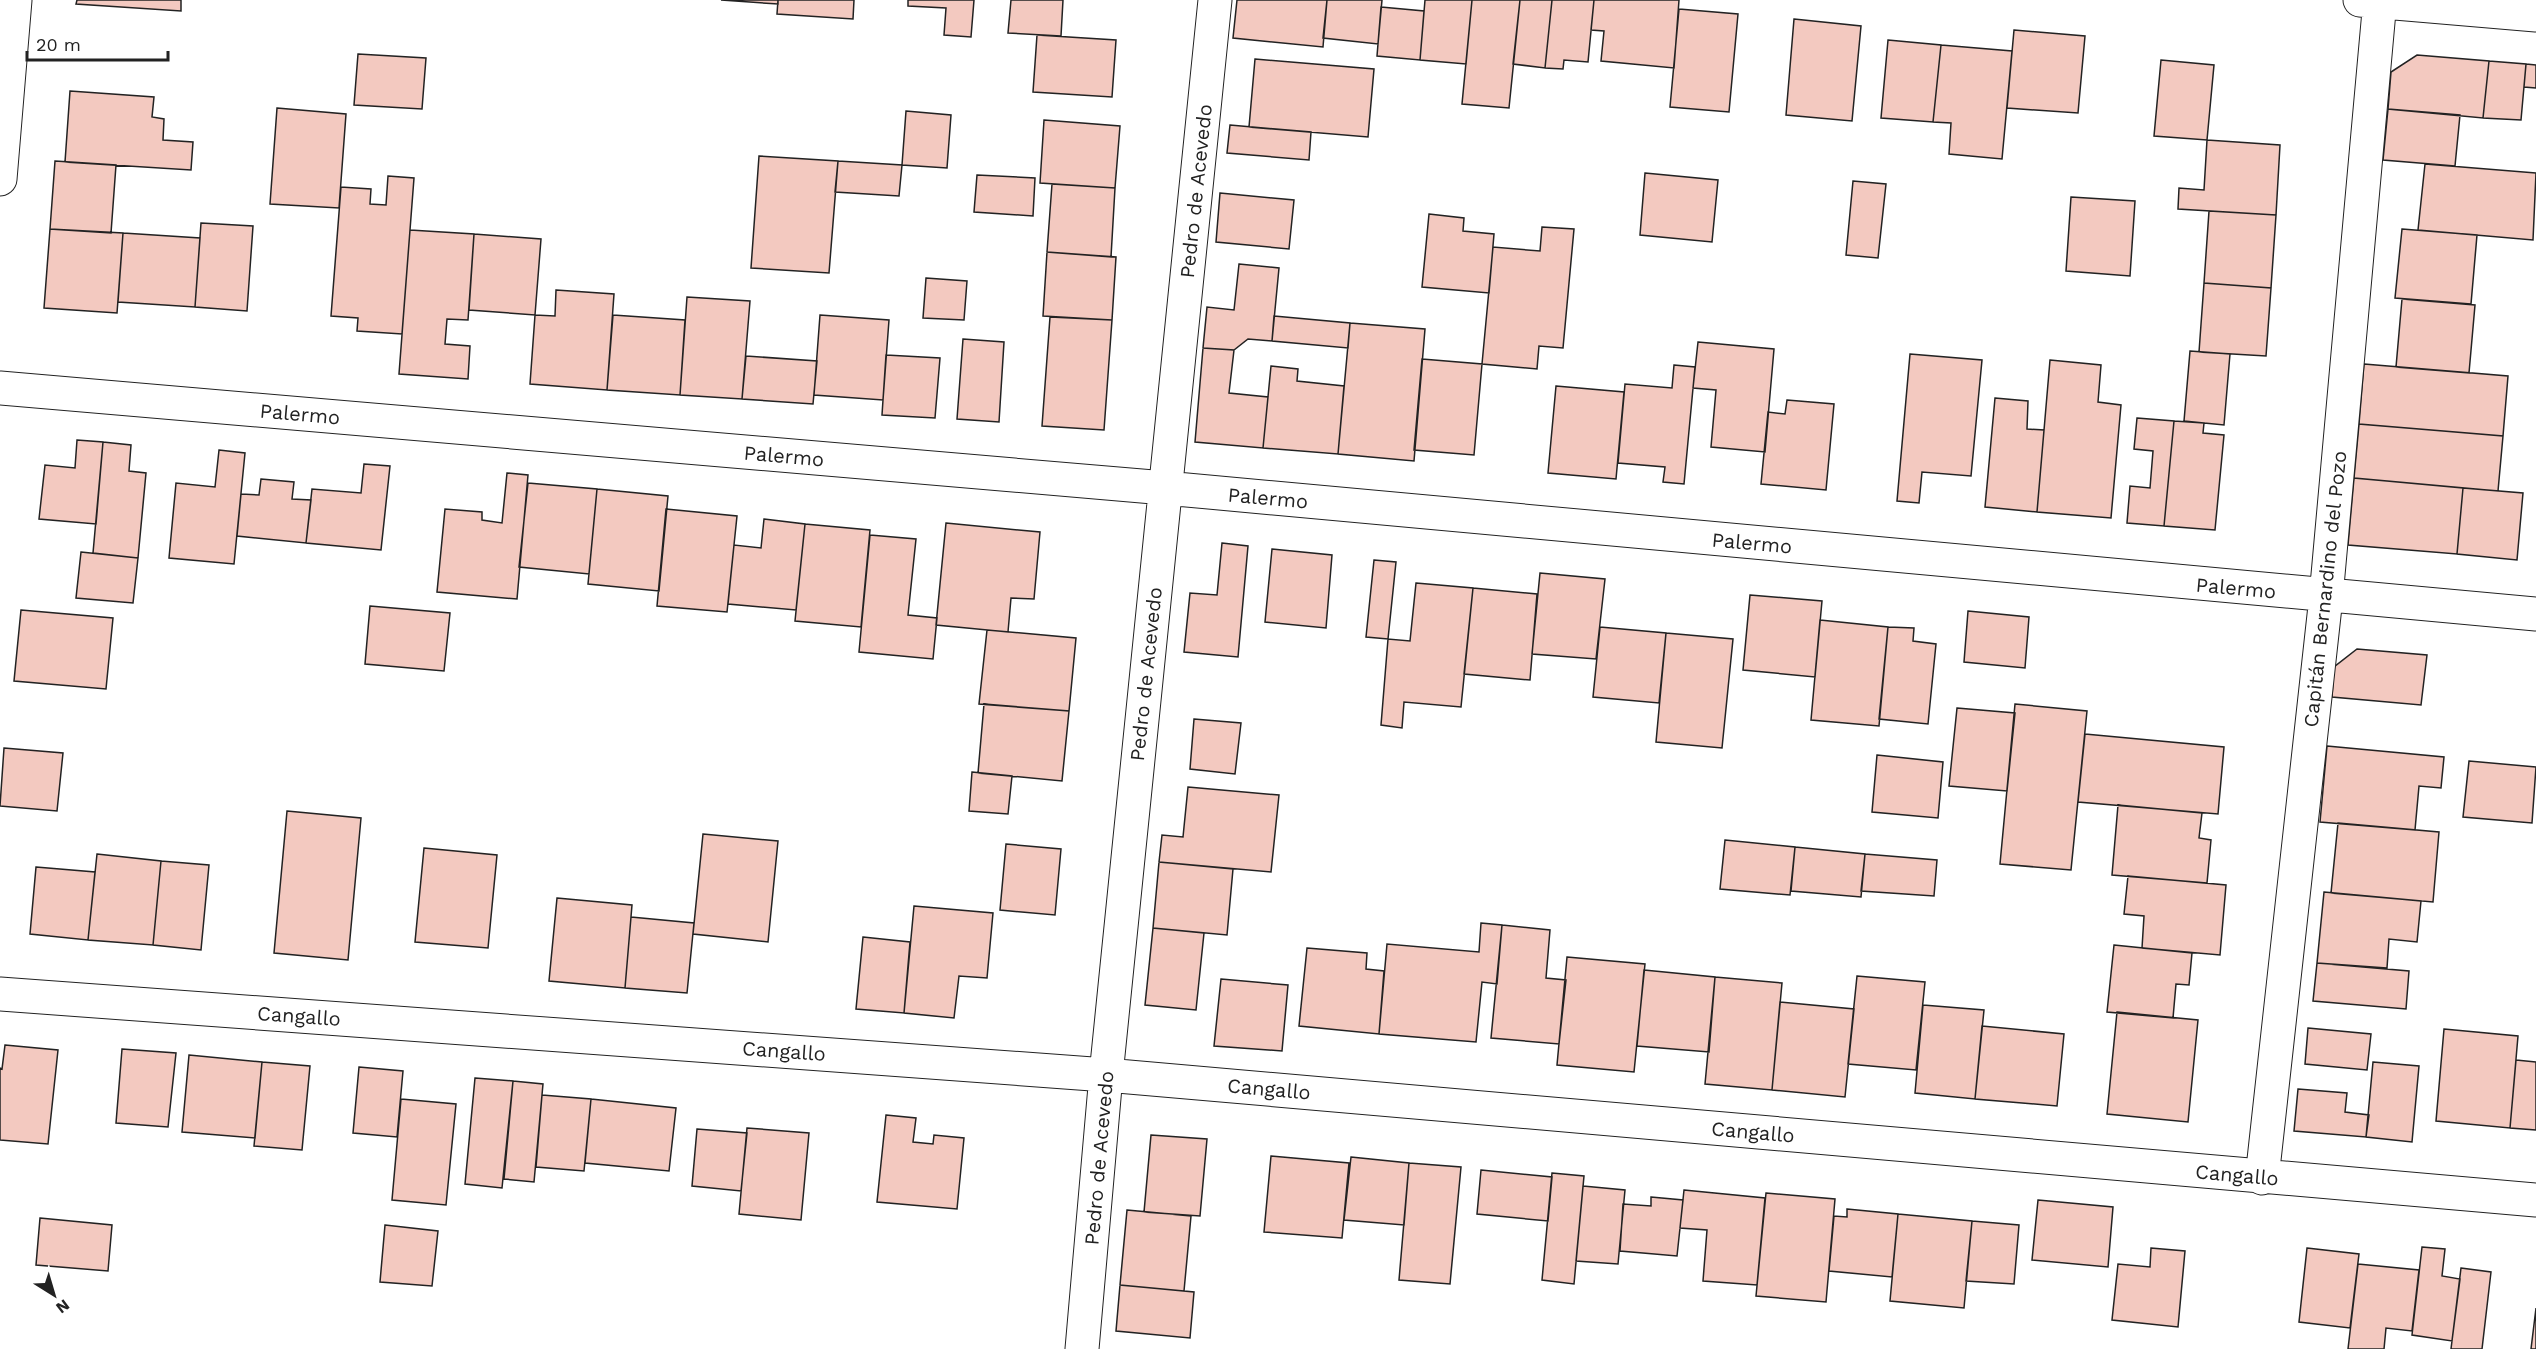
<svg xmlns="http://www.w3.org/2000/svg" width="2536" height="1349" viewBox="0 0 2536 1349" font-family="'Work Sans',sans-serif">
  <rect width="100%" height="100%" fill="#fff"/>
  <path fill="#f3c9c0" stroke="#222" stroke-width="1.5" d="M77,0H181V11L76,4Z
    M721,0H778V4Z
    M778,0H854L853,19L777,14Z
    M908,0H974L971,37L944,35L946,8L908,6Z
    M1011,0H1063L1061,36L1008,33Z
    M1237,0H1327L1323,47L1233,38Z
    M1327,0H1382L1378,44L1323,38Z
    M1425,0H1472L1466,64L1420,60Z
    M1472,0H1520L1509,108L1462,104Z
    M1520,0H1552L1545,68L1513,64Z
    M1552,0H1594L1588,62L1564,60L1563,69L1545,68Z
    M1594,0H1679L1674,68L1601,61L1604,31L1591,30Z
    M1381,7L1424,11L1420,60L1377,56Z
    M1679,9L1738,14L1729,112L1670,107Z
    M1794,19L1861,26L1852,121L1786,115Z
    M2014,30L2085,36L2078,113L2007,108Z
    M1037,35L1116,40L1112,97L1033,92Z
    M1888,40L1941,45L1933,122L1881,118Z
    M1941,45L2012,51L2002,159L1949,154L1951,123L1933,122Z
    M358,54L426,58L422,109L354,105Z
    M2417,55L2489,61L2483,118L2388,109L2391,72Z
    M1255,59L1374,69L1368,137L1249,127Z
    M2161,60L2214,65L2207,140L2154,136Z
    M2489,61L2526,64L2521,120L2483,118Z
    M2526,64L2536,65V88L2524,87Z
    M70,91L154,97L152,117L164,119L163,140L193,142L191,170L65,162Z
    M277,108L346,114L339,208L270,204Z
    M2388,109L2460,115L2455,166L2383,160Z
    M906,111L951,115L947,168L902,165Z
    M1044,120L1120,126L1115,188L1040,183Z
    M1230,125L1311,132L1309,160L1227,153Z
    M2207,140L2280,145L2276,215L2178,209L2179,188L2204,190Z
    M759,156L838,161L829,273L751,268Z
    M55,161L116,165L111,233L50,229Z
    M838,161L902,165L899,196L835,192Z
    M2425,164L2536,173L2533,240L2418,230Z
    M1645,173L1718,180L1712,242L1640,235Z
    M977,175L1035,178L1033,216L974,212Z
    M388,176L414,178L402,334L357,331L358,318L331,316L341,187L371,189L370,204L386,205Z
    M1853,181L1886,184L1878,258L1846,255Z
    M1052,184L1115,188L1111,257L1047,252Z
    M1220,193L1294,200L1289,249L1216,242Z
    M2071,197L2135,201L2130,276L2066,271Z
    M2209,211L2276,215L2271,288L2204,283Z
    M1429,214L1464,218L1463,231L1494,234L1489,293L1422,287Z
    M201,223L253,226L247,311L195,307Z
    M1542,227L1574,229L1563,348L1539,346L1537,369L1482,364L1493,247L1540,251Z
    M50,229L123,233L117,313L44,308Z
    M2402,229L2477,235L2471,304L2395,298Z
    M410,230L474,234L468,320L447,319L445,344L470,346L468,379L399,374Z
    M123,233L200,238L195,307L118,302Z
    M474,234L541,239L535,315L469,310Z
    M1047,252L1116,257L1112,320L1043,316Z
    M1239,264L1279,268L1272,341L1248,339L1234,350L1203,348L1207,307L1234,310Z
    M926,278L967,281L964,320L923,318Z
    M2204,283L2271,288L2266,356L2199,352Z
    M556,290L614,294L607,390L530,384L535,315L555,316Z
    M687,297L750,301L742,399L680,395Z
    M2402,299L2475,305L2469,373L2396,367Z
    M613,315L685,320L680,395L607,390Z
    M820,315L889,320L883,400L814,395Z
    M1274,316L1350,323L1348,348L1272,341Z
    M1050,317L1112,320L1104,430L1042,426Z
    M1350,323L1425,329L1414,461L1338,454Z
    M963,339L1004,342L999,422L957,419Z
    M1698,342L1774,349L1765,452L1711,447L1716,390L1693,388Z
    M1203,348L1234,350L1229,393L1268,397L1263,448L1195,442Z
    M2190,351L2230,354L2224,425L2184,421Z
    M1910,354L1982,360L1971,476L1922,472L1919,503L1897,501Z
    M886,355L940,358L935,418L882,415Z
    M746,356L817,361L813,404L742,399Z
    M1422,359L1482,364L1474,455L1414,450Z
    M2050,360L2101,365L2098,402L2121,405L2111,518L2037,512Z
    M2364,364L2508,376L2503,436L2359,424Z
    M1674,365L1695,367L1684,484L1663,482L1665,467L1618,463L1625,384L1672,388Z
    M1271,366L1298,369L1297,381L1344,386L1338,454L1263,448Z
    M1556,386L1624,392L1616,479L1548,473Z
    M1995,398L2028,401L2027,429L2044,430L2037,512L1985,507Z
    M1787,400L1834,404L1826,490L1761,484L1768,412L1785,414Z
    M2137,418L2174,421L2164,526L2127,523L2130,486L2150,488L2153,451L2134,449Z
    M2174,421L2204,423L2203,433L2224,435L2215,530L2164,526Z
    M2359,424L2503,436L2498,491L2354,478Z
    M77,440L103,442L96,524L39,519L45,465L75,468Z
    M103,442L131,445L129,471L146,473L138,558L93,553Z
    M219,450L245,453L234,564L169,558L176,483L215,487Z
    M364,464L390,466L381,550L306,543L312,489L361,493Z
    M507,473L528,475L517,599L437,592L445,509L482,512V520L502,523Z
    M2354,478L2463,488L2457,554L2348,545Z
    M261,479L294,482L292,499L311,500L306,543L237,536L241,494L259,495Z
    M528,483L597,489L589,574L519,567Z
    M2463,488L2523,493L2517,560L2457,554Z
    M597,489L668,496L659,591L588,584Z
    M666,509L737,516L727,612L657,606Z
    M764,519L805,524L796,610L728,604L734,545L761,548Z
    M946,523L1040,532L1034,599L1011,598L1008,632L936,625Z
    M805,524L870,530L861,627L795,621Z
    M870,535L916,539L908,615L937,618L933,659L859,652Z
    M1222,543L1248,546L1238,657L1184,652L1190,593L1217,595Z
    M1272,549L1332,555L1326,628L1265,622Z
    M81,552L138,558L133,603L76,598Z
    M1374,560L1396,562L1388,639L1366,637Z
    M1540,573L1605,579L1596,659L1532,654Z
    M1416,583L1473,588L1461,707L1404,702L1402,728L1381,725L1388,639L1410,641Z
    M1473,588L1537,594L1530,680L1464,674Z
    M1750,595L1822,601L1815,677L1743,670Z
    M370,606L450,613L444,671L365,664Z
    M21,610L113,618L106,689L14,681Z
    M1968,611L2029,617L2025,668L1964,662Z
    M1820,620L1888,627L1879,726L1811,720Z
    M1600,627L1666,633L1659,703L1593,697Z
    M1888,627L1914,628L1913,641L1936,644L1928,724L1879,719Z
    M987,630L1076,638L1069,711L979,704Z
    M1666,633L1733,639L1722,748L1656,742Z
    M2357,649L2427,655L2421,705L2332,697L2334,667Z
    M984,704L1069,711L1062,781L978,773Z
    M2015,704L2087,711L2071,870L2000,864Z
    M1957,708L2015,713L2007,791L1949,786Z
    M1194,719L1241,723L1235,774L1190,769Z
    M2085,734L2224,747L2218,814L2078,802Z
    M2327,746L2444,757L2441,788L2419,786L2415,830L2320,822Z
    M4,748L63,753L57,811L0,806Z
    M1877,755L1943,762L1938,818L1872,812Z
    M2469,761L2536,767L2532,823L2463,817Z
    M972,772L1012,776L1008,814L969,811Z
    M1188,787L1279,795L1271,872L1159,862L1162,835L1183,837Z
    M2118,805L2202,813L2199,838L2211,840L2207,883L2112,875Z
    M287,811L361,818L348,960L274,953Z
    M2338,823L2439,832L2433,902L2331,893Z
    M703,834L778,841L768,942L693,934Z
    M1725,840L1795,847L1790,895L1720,889Z
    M1006,844L1061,849L1055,915L1000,910Z
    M1795,847L1865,854L1861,897L1791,891Z
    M424,848L497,855L488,948L415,942Z
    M97,854L161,861L153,945L88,940Z
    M1865,854L1937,860L1934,896L1861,891Z
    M161,861L209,865L201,950L153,945Z
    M1159,862L1233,869L1227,935L1153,928Z
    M36,867L95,872L88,940L30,934Z
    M2128,876L2226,885L2220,955L2142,948L2144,916L2124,914Z
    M2324,892L2421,901L2417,942L2389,939L2387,968L2317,963Z
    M557,898L632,905L625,988L549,981Z
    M914,906L993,913L987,978L959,976L954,1018L904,1013Z
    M631,917L694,923L687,993L625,988Z
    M1481,923L1502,925L1497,984L1482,982L1476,1042L1379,1034L1387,944L1479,952Z
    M1502,925L1550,930L1546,978L1566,980L1559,1044L1491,1038Z
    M1153,928L1204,933L1196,1010L1145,1005Z
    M863,937L910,942L904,1013L856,1009Z
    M2114,945L2192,953L2189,985L2176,984L2173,1018L2107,1012Z
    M1307,948L1367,953L1366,969L1384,971L1379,1034L1299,1026Z
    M1567,957L1645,964L1634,1072L1557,1065Z
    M2317,963L2409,971L2406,1009L2313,1001Z
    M1644,970L1715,977L1709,1052L1637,1046Z
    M1857,976L1925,982L1916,1070L1848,1064Z
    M1715,977L1782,983L1772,1090L1705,1084Z
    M1221,979L1288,985L1282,1051L1214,1046Z
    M1780,1002L1854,1009L1845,1097L1772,1090Z
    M1923,1005L1984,1010L1975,1099L1915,1093Z
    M2117,1012L2198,1020L2188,1122L2107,1114Z
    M1982,1026L2064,1034L2057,1106L1975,1099Z
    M2308,1028L2371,1034L2367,1070L2305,1064Z
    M2444,1029L2518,1036L2510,1128L2436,1121Z
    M5,1045L58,1050L48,1144L0,1140V1068L2,1069Z
    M122,1049L176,1053L168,1127L116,1123Z
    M189,1055L262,1062L255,1138L182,1132Z
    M2516,1060L2536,1062V1130L2510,1128Z
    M262,1062L310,1066L302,1150L254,1146Z
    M2373,1062L2419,1066L2412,1142L2366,1137Z
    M359,1067L403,1071L397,1137L353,1133Z
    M475,1078L513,1081L502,1188L465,1184Z
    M513,1081L543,1084L534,1182L504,1179Z
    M2298,1089L2347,1093L2345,1112L2369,1115L2366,1137L2294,1131Z
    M542,1095L591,1099L584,1171L536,1167Z
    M401,1099L456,1104L446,1205L392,1200Z
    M591,1099L676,1108L669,1171L585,1163Z
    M886,1115L916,1118L913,1142L933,1144L934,1135L964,1138L957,1209L877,1202Z
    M747,1128L809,1133L801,1220L739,1214Z
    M697,1129L747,1133L741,1191L692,1186Z
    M1151,1135L1207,1139L1200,1216L1144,1212Z
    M1271,1156L1349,1163L1342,1238L1264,1232Z
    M1351,1157L1409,1163L1404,1225L1344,1220Z
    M1409,1163L1461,1167L1450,1284L1399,1280Z
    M1481,1170L1552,1177L1548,1221L1477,1214Z
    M1552,1173L1584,1176L1574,1284L1542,1280Z
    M1583,1186L1625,1190L1618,1264L1576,1261Z
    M1684,1190L1765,1198L1757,1285L1703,1281L1707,1230L1680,1228Z
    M1766,1193L1835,1199L1826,1302L1756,1296Z
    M1651,1197L1683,1200L1677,1256L1620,1251L1623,1204L1651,1206Z
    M2038,1200L2113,1207L2108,1267L2032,1260Z
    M1847,1209L1898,1214L1892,1277L1829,1271L1834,1216L1847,1217Z
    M1127,1210L1191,1216L1184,1291L1120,1285Z
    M1898,1214L1972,1221L1964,1308L1890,1301Z
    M40,1218L112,1225L108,1271L36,1265Z
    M1972,1221L2019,1225L2014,1284L1966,1281Z
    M385,1225L438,1231L432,1286L380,1282Z
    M2422,1247L2445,1249L2442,1276L2460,1279L2452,1341L2412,1335Z
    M2151,1248L2185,1251L2178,1327L2112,1320L2118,1264L2150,1267Z
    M2307,1248L2359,1254L2350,1328L2299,1322Z
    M2358,1264L2419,1270L2412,1331L2386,1328L2384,1349H2348Z
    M2461,1268L2491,1272L2482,1349H2451Z
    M1120,1285L1194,1292L1190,1338L1116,1331Z
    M2536,1308V1349H2531Z"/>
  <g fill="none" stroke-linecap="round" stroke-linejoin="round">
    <defs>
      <path id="minor" d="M2360,0L2536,15
        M0,179L15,0
        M0,388L1165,488L2536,614
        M0,994L1106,1075L2536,1200
        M2262,1178L2326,597L2380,0
        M1082,1349L1106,1075L1215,0"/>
    </defs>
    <use href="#minor" stroke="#222" stroke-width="35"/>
    <use href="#minor" stroke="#fff" stroke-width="33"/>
  </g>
  <g text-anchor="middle" stroke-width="4.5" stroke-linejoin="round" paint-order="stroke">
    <g font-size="20" fill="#222" stroke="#fff">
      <text transform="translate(1196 191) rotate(-84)" y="7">Pedro de Acevedo</text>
      <text transform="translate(300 414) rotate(5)" y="7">Palermo</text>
      <text transform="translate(784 456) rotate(5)" y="7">Palermo</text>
      <text transform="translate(1268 498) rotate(5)" y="7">Palermo</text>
      <text transform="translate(1752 543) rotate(5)" y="7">Palermo</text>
      <text transform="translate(2236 588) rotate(5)" y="7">Palermo</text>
      <text transform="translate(2325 589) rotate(-84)" y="7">Capitán Bernardino del Pozo</text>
      <text transform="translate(1146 674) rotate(-84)" y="7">Pedro de Acevedo</text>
      <text transform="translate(299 1016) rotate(4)" y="7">Cangallo</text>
      <text transform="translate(784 1051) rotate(4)" y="7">Cangallo</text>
      <text transform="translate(1269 1089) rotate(5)" y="7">Cangallo</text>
      <text transform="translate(1753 1132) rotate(5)" y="7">Cangallo</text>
      <text transform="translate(1099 1158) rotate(-85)" y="7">Pedro de Acevedo</text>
      <text transform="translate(2237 1175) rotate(5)" y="7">Cangallo</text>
    </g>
  </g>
  <g transform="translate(54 1295) rotate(143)" stroke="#ffffff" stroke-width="4.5" paint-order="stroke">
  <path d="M0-4.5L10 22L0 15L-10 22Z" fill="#222222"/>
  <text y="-9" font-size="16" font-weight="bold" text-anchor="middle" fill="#222222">N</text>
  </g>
  <path d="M27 51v9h141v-9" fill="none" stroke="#222222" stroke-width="3"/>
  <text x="36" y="51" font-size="18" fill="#222222" stroke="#ffffff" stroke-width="4.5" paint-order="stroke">20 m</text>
</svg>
